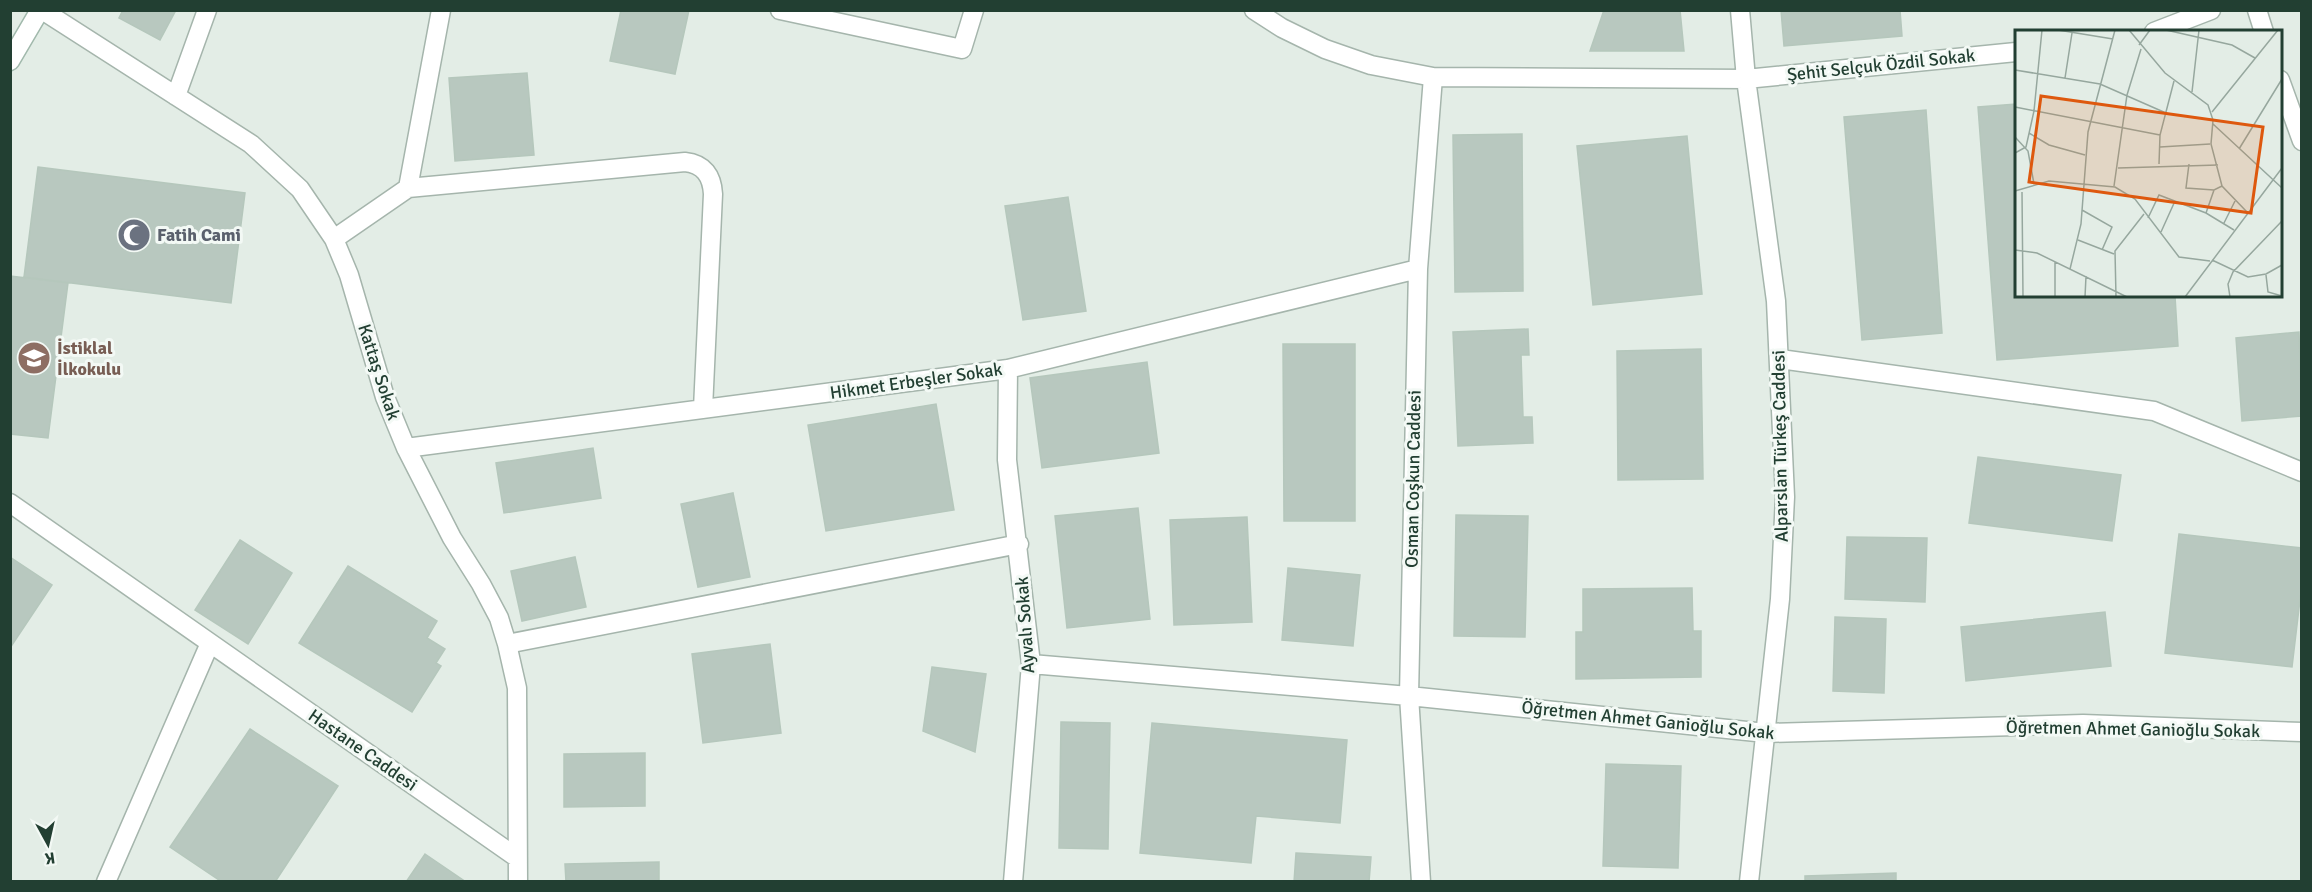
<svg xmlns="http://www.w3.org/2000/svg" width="2312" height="892" viewBox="0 0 2312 892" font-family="Signika,sans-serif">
  <rect width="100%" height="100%" fill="#e3ede6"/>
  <path fill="#b8c8bf" stroke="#b5c7bc" stroke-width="1.5" d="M123,10H176L160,40L119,18Z
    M621,10H689L675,74L610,61Z
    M1604,10H1680L1684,51H1590Z
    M1781,10H1900L1902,36L1784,46Z
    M527,73L534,155L455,161L449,78Z
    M2016,104V296H2175L2178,346L1997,360L1978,107Z
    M1926,110L1942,333L1862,340L1844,117Z
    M1522,134L1523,291L1455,292L1453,135Z
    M1687,136L1702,294L1593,305L1577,146Z
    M38,167L245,193L231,303L24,277Z
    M1068,197L1086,311L1023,320L1005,206Z
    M10,276L68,283L48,438L10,434Z
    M1528,329L1529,355H1521L1523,417H1532L1533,443L1458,446L1453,332Z
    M2299,332L2302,416L2242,421L2236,338Z
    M1283,344H1355V521H1284Z
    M1701,349L1703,479L1618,480L1617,351Z
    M1147,362L1159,453L1042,468L1030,378Z
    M936,404L954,510L826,531L808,425Z
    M593,448L601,498L504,513L496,463Z
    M1978,457L2121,475L2112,541L1969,523Z
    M733,493L750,577L698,587L681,504Z
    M1138,508L1150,619L1067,628L1055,516Z
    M1456,515L1528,516L1525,637L1454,636Z
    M1247,517L1252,622L1174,625L1170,520Z
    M2179,534L2302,548V583L2292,667L2165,653Z
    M1847,537L1927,538L1925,602L1845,599Z
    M240,540L292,573L248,644L195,610Z
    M10,557L52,585L10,648Z
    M575,557L586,607L522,621L511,571Z
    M348,566L437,621L427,638L445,649L436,663L441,666L412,712L299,643Z
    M1288,568L1360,575L1353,646L1282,640Z
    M1692,588L1693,631H1701V677L1576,679V632H1583V589Z
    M2105,612L2111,666L1966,681L1961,627Z
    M1835,617L1886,619L1884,693L1833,691Z
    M770,644L781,733L703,743L692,654Z
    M932,667L986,674L975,752L923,731Z
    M1061,722L1110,723L1108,849L1059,848Z
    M1152,723L1347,740L1340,823L1256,816L1251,863L1140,853Z
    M250,729L338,786L275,882H222L170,847Z
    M645,753V806L564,807V754Z
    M1606,764L1681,766L1678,868L1603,866Z
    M1296,853L1371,857L1369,882H1294Z
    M425,854L466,882H406Z
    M659,862V882H566L565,864Z
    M1896,873V882H1805V876Z"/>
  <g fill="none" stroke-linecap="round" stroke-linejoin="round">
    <defs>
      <path id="minor" d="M42,10L251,144L300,189L334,239L349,275L385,397L406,448L452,538L481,584L499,618L507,644L517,688L518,882
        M780,10L962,49L974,10
        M1254,10L1282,28L1325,49L1371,65L1433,77L1746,79L2016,52
        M1740,10L1746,79L1776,301L1785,497L1780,599L1749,882
        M2257,10L2264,32
        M2154,32L2211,10
        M2280,80L2302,141
        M176,96L207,10
        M408,188L441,10
        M334,239L408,188L685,162C704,164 712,176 713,194L703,409
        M1780,359L2154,411L2302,472
        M1008,369L1007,460L1031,664L1013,882
        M406,448L1008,369L1418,269
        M10,503L516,857
        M507,644L1019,544
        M1031,664L1409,696L1766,733L2083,724L2302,732
        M106,882L210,643
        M1421,882L1409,696L1418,269L1433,77"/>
      <path id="secondary" d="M10,61L40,10"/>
    </defs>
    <use href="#minor" stroke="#a5b5ac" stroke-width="21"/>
    <use href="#secondary" stroke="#a1b9ac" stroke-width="21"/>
    <use href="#minor" stroke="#fff" stroke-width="18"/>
    <use href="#secondary" stroke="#fff" stroke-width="18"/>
  </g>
  <defs>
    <symbol id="mosque-disc" viewBox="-11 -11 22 22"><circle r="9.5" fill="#6b7280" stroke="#f3f9f5"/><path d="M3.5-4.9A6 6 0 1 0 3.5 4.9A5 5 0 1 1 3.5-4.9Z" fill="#fff"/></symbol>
    <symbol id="school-disc" viewBox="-11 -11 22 22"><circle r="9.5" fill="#8d6e63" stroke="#f3f9f5"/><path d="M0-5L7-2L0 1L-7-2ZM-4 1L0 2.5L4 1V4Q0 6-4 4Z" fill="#fff"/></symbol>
  </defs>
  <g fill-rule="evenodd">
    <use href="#mosque-disc" x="115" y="216" width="38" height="38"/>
    <use href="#school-disc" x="15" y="339" width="38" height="38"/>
  </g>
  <g text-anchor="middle" stroke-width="6" stroke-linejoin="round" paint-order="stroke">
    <g font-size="18" fill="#223f32" stroke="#f3f9f5">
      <text transform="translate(1881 65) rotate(-6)" y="6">Şehit Selçuk Özdil Sokak</text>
      <text transform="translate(379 372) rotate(72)" y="6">Kattaş Sokak</text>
      <text transform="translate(916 381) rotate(-8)" y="6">Hikmet Erbeşler Sokak</text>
      <text transform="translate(1780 446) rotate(-91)" y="6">Alparslan Türkeş Caddesi</text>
      <text transform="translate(1413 479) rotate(-89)" y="6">Osman Coşkun Caddesi</text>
      <text transform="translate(1025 625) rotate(-94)" y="6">Ayvalı Sokak</text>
      <text transform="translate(1648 720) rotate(6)" y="6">Öğretmen Ahmet Ganioğlu Sokak</text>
      <text transform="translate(2133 729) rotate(1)" y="6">Öğretmen Ahmet Ganioğlu Sokak</text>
      <text transform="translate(363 750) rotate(35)" y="6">Hastane Caddesi</text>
    </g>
    <g font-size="18" font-weight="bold" fill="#5b616d" stroke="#f3f9f5" text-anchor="start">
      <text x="157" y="241">Fatih Cami</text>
    </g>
    <g font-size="18" font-weight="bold" fill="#785e54" stroke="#f3f9f5" text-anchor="start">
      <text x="57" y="354">İstiklal<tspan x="57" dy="21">İlkokulu</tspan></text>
    </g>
  </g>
  <g transform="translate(2015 30)">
    <rect width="267" height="267" fill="#e3ede6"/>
    <path fill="none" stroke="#96a79e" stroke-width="1.5" d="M43,0L98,9M114,0L150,43L193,75L198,90L196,114L207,156L232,182M151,0L217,15L240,28M124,15L135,0M0,40L85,54L151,83M50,48L57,3M177,62L184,0M0,77L145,105M197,82L263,0M198,94L267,158M14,103L34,115L70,125M0,107L13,121L19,154M145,117L195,114M224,119L267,49M0,123L11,117L19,81L27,0M144,134L145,105L159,51M174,134L171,158L199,160L207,156M103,138L203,135M99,156L112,65L126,19M0,161L34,151L100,157L120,169L164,227L195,231M7,162L8,267M67,180L97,197L87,220M191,183L199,160M133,188L144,165L191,183L219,200M209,193L220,171M146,202L160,171M63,210L99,224M0,220L22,223L112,267M197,230L233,247L251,244L267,235M55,239L66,194L73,102L100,0M251,245L253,262L267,266M40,267V232M70,267L71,246M101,267L100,221L129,184M170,267L267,138M215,267L213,254L218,242L267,191"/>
    <path fill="#de580e" fill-opacity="0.15" stroke="#de580e" stroke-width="3" d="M26,66L248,97L236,183L14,152Z"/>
    <rect width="267" height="267" fill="none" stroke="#223f32" stroke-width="3"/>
  </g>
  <rect width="2312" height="892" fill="none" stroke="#223f32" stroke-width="24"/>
  <g transform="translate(48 844) rotate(172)" stroke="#f3f9f5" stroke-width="4.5" paint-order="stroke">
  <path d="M0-4.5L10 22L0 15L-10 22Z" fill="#223f32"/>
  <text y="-9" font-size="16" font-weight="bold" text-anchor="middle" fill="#223f32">K</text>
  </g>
</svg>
